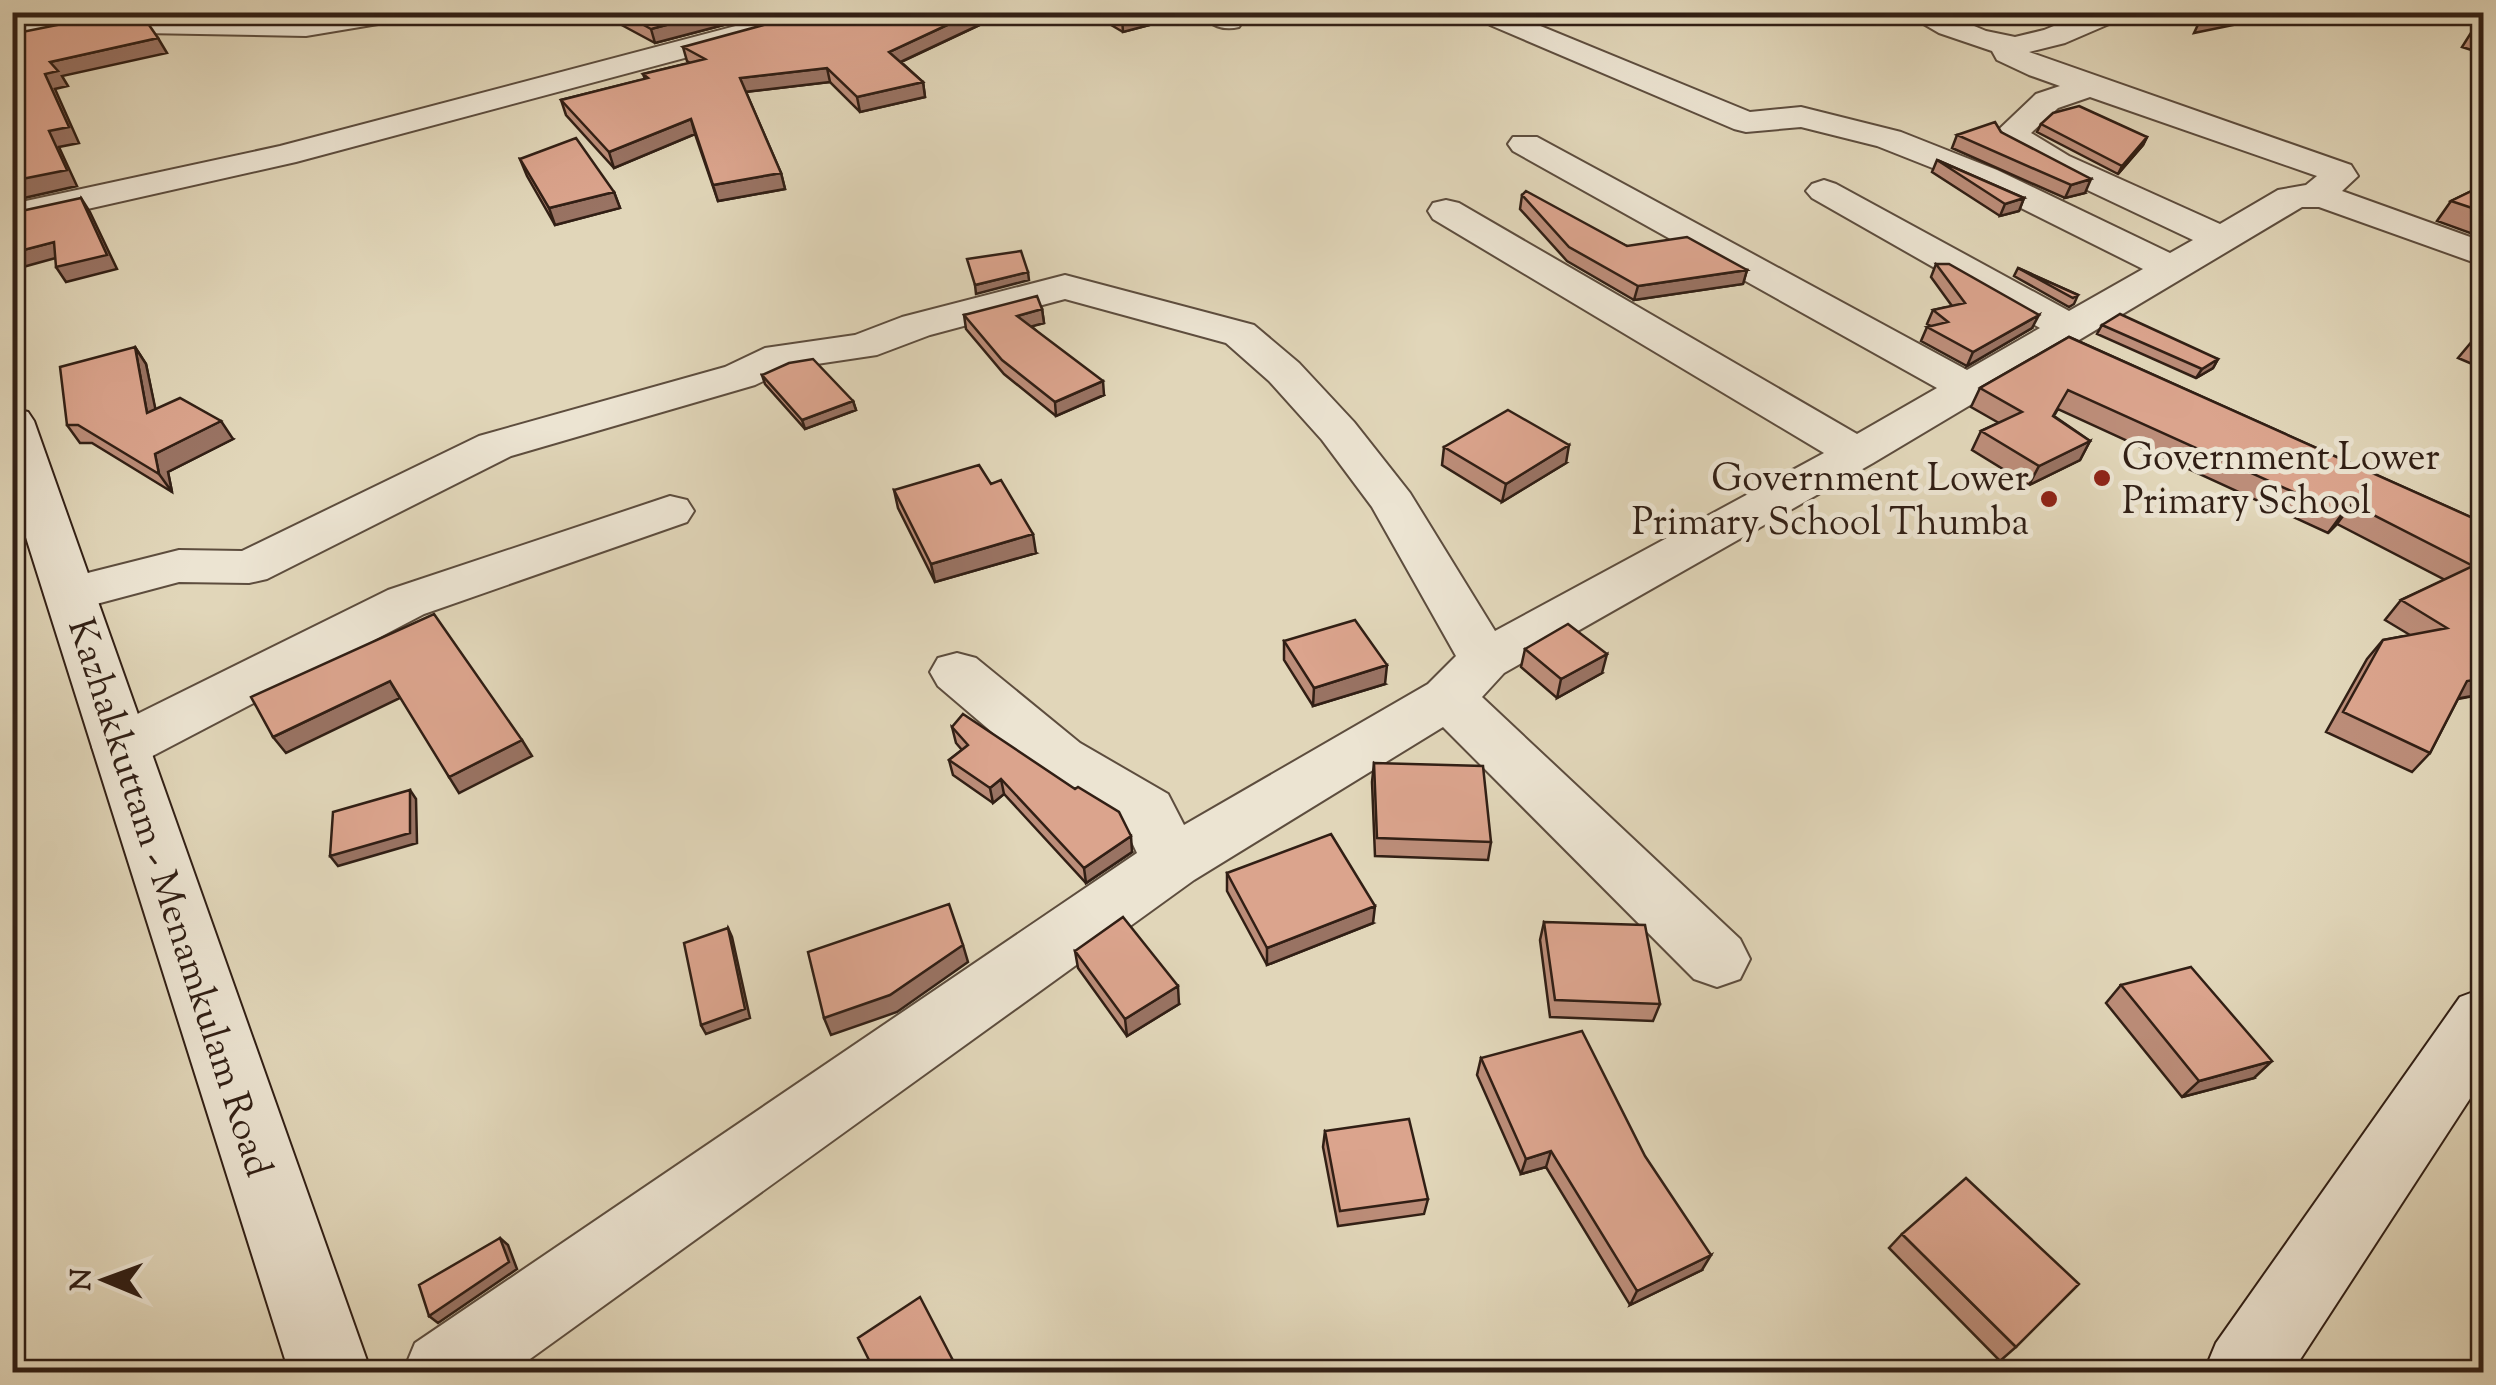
<svg xmlns="http://www.w3.org/2000/svg" width="2496" height="1385" viewBox="0 0 2496 1385" font-family="'Sorts Mill Goudy',serif">
  <rect width="100%" height="100%" fill="#e1d6b9"/>
  <filter id="stains"><feTurbulence type="fractalNoise" baseFrequency=".002" numOctaves="4"/><feColorMatrix values="0 0 0 0 .2 0 0 0 0 .09 0 0 0 0 .02 0 0 0 .5 -.17"/></filter>
  <radialGradient id="worn" r=".72"><stop offset=".6" stop-color="#630" stop-opacity="0"/><stop offset="1" stop-color="#630" stop-opacity=".3"/></radialGradient>
  <g fill="none" stroke-linecap="round" stroke-linejoin="round">
    <defs>
      <path id="minor" d="M344,12H416L402,20L306,36L85,32L12,47V29L85,14L306,18Z
        M789,12H838L834,18L296,162L12,226V204L280,146Z
        M1200,12H1235L1243,21L1239,27C1224,31 1209,26 1200,12Z
        M1491,12H1525L1521,18L1750,112L1801,107L1901,132L1997,170L2170,253L2193,240L2045,170L1998,142L1993,135L2036,94L2060,86L2029,75L1997,60L1992,51L1939,33L1903,12H1941L1986,31L2015,37L2044,30L2088,12H2127L2123,18L2065,43L2029,52L2351,165L2358,176L2342,191L2484,242V266L2319,207H2302L1873,463L1504,673L1482,697L1740,939L1750,959L1740,979L1717,987L1694,979L1443,727L1194,880L512,1372H403L415,1343L1137,853L1124,825L1040,773L938,686L930,672L938,658L957,653L976,658L1080,743L1168,794L1184,825L1428,684L1456,656L1372,507L1322,440L1269,381L1226,343L1065,299L930,335L877,355L790,368L755,385L511,456L267,579L249,583L179,582L70,611L52,606L44,594L52,582L179,550L242,551L479,436L725,367L765,348L855,335L902,317L1065,275L1254,325L1299,363L1354,422L1410,493L1495,631L1824,453L1433,219L1428,211L1433,203L1446,200L1459,203L1857,434L1937,388L1513,151L1508,144L1513,137H1537L1967,370L2040,328L1812,198L1806,191L1812,184L1824,180L1836,184L2069,311L2143,269L1973,184L1877,146L1801,127L1746,132L1734,129L1490,25L1486,19ZM2090,97L2317,176L2306,185L2278,190L2220,224L2069,156L2031,133L2058,108Z
        M670,496L687,500L694,511L687,522L424,614L141,762L121,768L101,762L92,747L101,732L388,590Z"/>
      <path id="secondary" d="M12,408L28,412L34,421L371,1372H289L12,493Z
        M2484,988V1077L2292,1372H2204L2216,1343L2460,997Z"/>
    </defs>
    <use href="#minor" stroke="#5d4d3e" stroke-width="4"/>
    <use href="#secondary" stroke="#311f15" stroke-width="4"/>
    <use href="#minor" fill="#ece4d2" fill-rule="evenodd"/>
    <use href="#secondary" fill="#ece4d2" fill-rule="evenodd"/>
  </g>
  <path fill="#bc8d79" stroke="#311f15" stroke-width="2.5" d="M602,12H773L655,43L603,15Z
    M1007,12L901,62L923,82L925,97L860,112L830,82L746,92L781,173L785,189L718,201L695,134L614,168L566,115L561,100L645,79L643,74L690,63L687,61L683,47Z
    M1089,12H1195V13L1123,32Z
    M2484,24V54L2462,47L2474,28Z
    M2041,124L2147,137L2143,145L2118,174L2037,132Z
    M2001,132L2085,193L2065,198L1952,148L1957,135Z
    M520,159L614,192L620,208L555,225L527,176Z
    M1937,160L2024,198L2019,211L2000,216L1932,172Z
    M2484,185V238L2437,221L2451,201Z
    M1522,195L1627,246L1747,270L1743,284L1634,300L1567,261L1520,209Z
    M1936,264L2032,328L1967,366L1921,341L1927,327L1931,326L1927,324L1933,310L1952,306L1931,277Z
    M2018,268L2078,295L2074,304L2069,307L2014,276Z
    M1042,309L1044,323L1031,326L1104,395L1056,416L1004,374L966,329L964,315Z
    M2102,325L2218,359L2213,368L2196,378L2097,334Z
    M2484,327V369L2458,358Z
    M2069,337L2484,523V694L2458,699L2430,753L2412,772L2326,732L2367,659L2383,640L2410,635L2385,620L2401,600L2445,580L2337,524L2328,533L2058,409L2054,416L2090,441L2080,460L2029,485L1972,450L1981,431L1999,423L1971,407L1980,388Z
    M135,347L146,364L155,409L233,439L168,472L172,492L92,443H80L67,425Z
    M762,375L853,401L856,410L805,429L765,384Z
    M1444,447L1566,463L1502,502L1442,465Z
    M894,490L1036,553L935,582L898,508Z
    M1284,641L1385,684L1313,706L1284,660Z
    M1525,649L1602,673L1557,698L1521,667Z
    M952,727L1132,852L1086,883L1004,794L993,803L953,775L949,760L962,750L956,743Z
    M1374,763L1491,842L1488,860L1375,856L1372,782Z
    M1227,873L1373,923L1267,965L1227,891Z
    M1544,922L1660,1004L1653,1021L1550,1017L1540,940Z
    M1075,951L1179,1004L1127,1036L1078,968Z
    M2121,985L2254,1078L2182,1097L2106,1003Z
    M1481,1058L1702,1270L1630,1305L1546,1167L1521,1174L1477,1075Z
    M1325,1131L1428,1199L1424,1214L1338,1226L1323,1147Z
    M1902,1234L2016,1347L2000,1361L1889,1248Z"/>
  <path fill="#997363" stroke="#311f15" stroke-width="2.5" d="M12,12H74L12,26Z
    M716,12H773L655,43L651,29Z
    M975,12H1007L892,66L889,52Z
    M1143,12L1195,13L1123,32L1122,18Z
    M2212,12H2297L2194,33L2203,14Z
    M158,38L167,53L62,76L68,86L55,89L79,143L59,147L77,186L15,200L12,196V181L49,131L45,74L50,62Z
    M827,68L830,82L744,92L740,78Z
    M923,82L925,97L860,112L857,97Z
    M691,119L695,134L614,168L609,152Z
    M2147,137L2143,145L2118,174L2122,166Z
    M781,173L785,189L718,201L713,185Z
    M2091,179L2085,193L2065,198L2071,185Z
    M614,192L620,208L555,225L549,208Z
    M81,198L90,212L117,269L66,282L56,267Z
    M2024,198L2019,211L2000,216L2005,204Z
    M54,242L63,256L12,270V253Z
    M1747,270L1743,284L1634,300L1638,286Z
    M1028,272L1029,280L976,294L975,285Z
    M1042,309L1044,323L1019,330L1017,316Z
    M2039,315L2032,328L1967,366L1973,352Z
    M135,347L146,364L160,431L147,413Z
    M2218,359L2213,368L2196,378L2202,369Z
    M1103,381L1104,395L1056,416L1055,402Z
    M853,401L856,410L805,429L802,420Z
    M221,421L233,439L168,472L172,492L159,474L155,454Z
    M2090,441L2080,460L2029,485L2039,466Z
    M1569,445L1566,463L1502,502L1506,484Z
    M2352,504L2337,524L2328,533L2342,514Z
    M1033,534L1036,553L935,582L931,564Z
    M1607,654L1602,673L1557,698L1561,679Z
    M1387,665L1385,684L1313,706L1314,688Z
    M2484,678V694L2449,700L2467,681Z
    M390,681L400,698L286,753L273,737Z
    M522,740L532,756L459,793L449,777Z
    M1001,779L1004,794L993,803L990,788Z
    M410,790L416,799L417,843L338,866L330,856Z
    M1131,836L1132,852L1086,883L1084,868Z
    M1375,906L1373,923L1267,965V948Z
    M728,928L732,937L750,1018L706,1034L701,1025Z
    M963,945L968,962L897,1012L831,1035L824,1018Z
    M1178,986L1179,1004L1127,1036L1125,1019Z
    M2272,1061L2254,1078L2182,1097L2199,1081Z
    M1551,1151L1546,1167L1521,1174L1526,1159Z
    M500,1238L508,1245L517,1269L438,1323L429,1316Z
    M1711,1255L1702,1270L1630,1305L1637,1291Z"/>
  <path fill="#dba48d" stroke="#311f15" stroke-width="2.5" d="M620,12H716L651,29Z
    M811,12H975L889,52L923,82L857,97L827,68L740,78L781,173L713,185L691,119L609,152L561,100L648,78L643,74L705,59L683,47Z
    M1112,12H1143L1122,18Z
    M77,21L147,22L158,38L50,62L58,71L45,74L69,127L49,131L67,170L12,181V34Z
    M2484,24V31L2474,28Z
    M2079,106L2147,137L2122,166L2041,124L2053,113Z
    M1995,122L2001,132L2091,179L2071,185L1957,135Z
    M576,138L614,192L549,208L520,159Z
    M1937,160L2024,198L2005,204Z
    M2484,185V212L2451,201Z
    M1526,191L1627,246L1687,237L1747,270L1638,286L1569,247L1522,195Z
    M81,198L107,255L56,267L54,242L12,253V213Z
    M1021,251L1028,272L975,285L967,259Z
    M1936,264H1949L2039,315L1973,352L1927,327L1948,322L1933,310L1965,303Z
    M2018,268L2078,295L2073,298Z
    M1037,296L1042,309L1017,316L1103,381L1055,402L1002,360L964,315Z
    M2120,314L2218,359L2202,369L2102,325Z
    M2484,327V340L2474,336Z
    M2069,337L2484,523V678L2467,681L2430,753L2343,712L2383,640L2447,628L2401,600L2473,566L2352,504L2342,514L2068,390L2053,416L2090,441L2039,466L1981,431L2022,412L1980,388Z
    M135,347L147,413L180,398L221,421L155,454L159,474L78,425H67L60,367Z
    M813,359L853,401L802,420L762,375L789,363Z
    M1508,410L1569,445L1506,484L1444,447Z
    M979,465L991,484L1001,480L1033,534L931,564L894,490Z
    M434,614L522,740L449,777L390,681L273,737L251,697Z
    M1355,620L1387,665L1314,688L1284,641Z
    M1568,624L1607,654L1561,679L1525,649Z
    M963,714L1075,789L1078,787L1119,812L1131,836L1084,868L1001,779L990,788L949,760L968,745L952,727Z
    M1374,763L1483,766L1491,842L1377,838Z
    M410,790V833L330,856L333,812Z
    M1331,834L1375,906L1267,948L1227,873Z
    M949,904L963,945L890,995L824,1018L808,952Z
    M1123,917L1178,986L1125,1019L1075,951Z
    M1544,922L1645,925L1660,1004L1555,1000Z
    M728,928L745,1009L701,1025L684,943Z
    M2191,967L2272,1061L2199,1081L2121,985Z
    M1582,1031L1645,1156L1711,1255L1637,1291L1551,1151L1526,1159L1481,1058Z
    M1409,1119L1428,1199L1340,1211L1325,1131Z
    M1966,1178L2079,1284L2016,1347L1902,1234Z
    M500,1238L509,1262L429,1316L419,1285Z
    M920,1297L959,1372H875L858,1338Z"/>
  <g fill="#8f2418" stroke="#ece4d2" stroke-width="4">
    <circle cx="2102" cy="478" r="10"/>
    <circle cx="2049" cy="499" r="10"/>
  </g>
  <g text-anchor="middle" stroke-width="10" stroke-linejoin="round" paint-order="stroke">
    <g font-size="38" fill="#311f15" stroke="#ece4d2" text-anchor="start">
      <text x="2122" y="469">Government Lower<tspan x="2122" dy="44">Primary School</tspan></text>
      <text x="2029" y="490" text-anchor="end">Government Lower<tspan x="2029" dy="44">Primary School Thumba</tspan></text>
    </g>
    <g font-size="38" fill="#311f15" stroke="#ece4d2">
      <text transform="translate(171 897) rotate(72)" y="13">Kazhakkuttam - Menamkulam Road</text>
    </g>
  </g>
  <rect width="2496" height="1385" fill="none" stroke="#e1d6b9" stroke-width="50"/>
  <rect x="15" y="15" width="2466" height="1355" fill="none" stroke="#311f15" stroke-width="5"/>
  <rect x="25" y="25" width="2446" height="1335" fill="none" stroke="#311f15" stroke-width="2.5"/>
  <g transform="translate(105 1280) rotate(271)" stroke="#ece4d2" stroke-width="8" paint-order="stroke">
  <path d="M0-8L18 38L0 25L-18 38Z" fill="#311f15"/>
  <text y="-15" font-size="28" font-weight="bold" text-anchor="middle" fill="#311f15">N</text>
  </g>
  <rect width="100%" height="100%" filter="url(#stains)"/>
  <rect width="100%" height="100%" fill="url(#worn)"/>
</svg>
